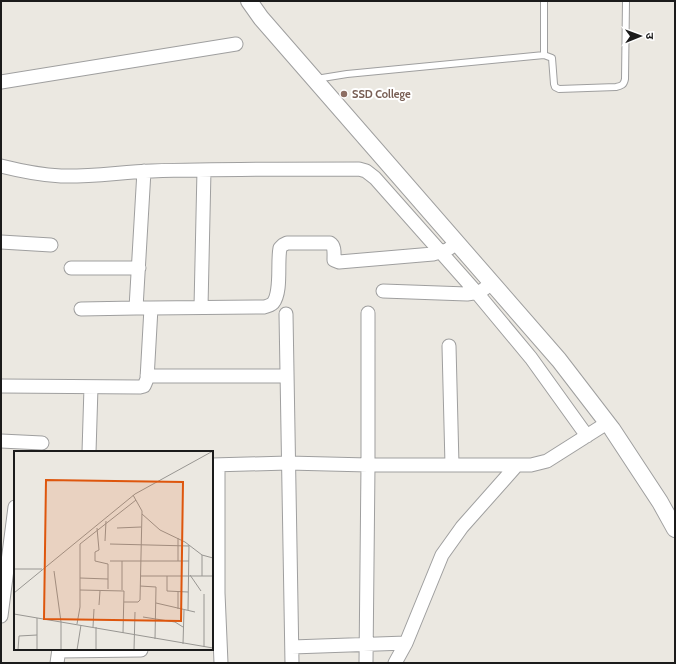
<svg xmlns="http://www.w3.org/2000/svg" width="676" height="664" viewBox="0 0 676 664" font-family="Cabin,'Noto Sans Devanagari',sans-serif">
  <rect width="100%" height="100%" fill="#ebe8e1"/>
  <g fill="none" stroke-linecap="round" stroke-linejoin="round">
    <defs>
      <path id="service" d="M544,55L552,58L554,84L555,87L559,89L616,87C621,86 624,85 625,79L626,1
        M316,79L347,74L544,55V1"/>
      <path id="minor" d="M1,82L236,44
        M1,166C21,171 41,175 61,176C91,177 122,172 152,171C221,169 290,169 359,169L366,171L375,178L477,293L531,358L587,436
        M1,242L51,245
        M71,268H139
        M383,291L467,294L480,292L492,283
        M201,307L204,170
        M151,308L264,307C268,306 271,305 273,303C282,292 277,263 280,248L283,245L287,243H330C335,246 334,253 334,260L339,262L433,254L447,250L457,243
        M81,309L136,308
        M286,314L292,663
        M449,346L452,465
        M147,376H287
        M1,386L140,387L144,386L147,379L151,308H136L144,171
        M1,441L42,443
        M89,452L91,387
        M212,465L288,463L368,465H531L547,461L607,423
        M218,465V593L221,663
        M1,616L15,507
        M292,647L406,643
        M59,651L141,650
        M57,663L59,649
        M366,663L368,465V313
        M395,663L406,643L442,555L462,527L517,465"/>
      <path id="tertiary" d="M249,1L261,18L559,360L612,429L660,502L675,529"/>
    </defs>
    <use href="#service" stroke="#9f9f9f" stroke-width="8"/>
    <use href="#minor" stroke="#9f9f9f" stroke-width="15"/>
    <use href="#tertiary" stroke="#9f9f9f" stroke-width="18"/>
    <use href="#service" stroke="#fff" stroke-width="6"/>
    <use href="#minor" stroke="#fff" stroke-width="13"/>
    <use href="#tertiary" stroke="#fff" stroke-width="16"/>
  </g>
  <circle fill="#8d6e63" stroke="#fff" stroke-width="1.5" cx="344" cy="94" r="4"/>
  <g text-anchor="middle" stroke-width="4" stroke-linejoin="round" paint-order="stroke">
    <g font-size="11" font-weight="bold" fill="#785e54" stroke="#fff" text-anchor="start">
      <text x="352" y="98">SSD College</text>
    </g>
  </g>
  <g transform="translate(14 451)">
    <rect width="199" height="199" fill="#ebe8e1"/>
    <path fill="none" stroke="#989692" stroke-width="1" d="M128,63L146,79L171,91L188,104L199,107M83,77L85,99L81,101V110L94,113V138M103,77L127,76M164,87V110M91,90L92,70M96,93L175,95M188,104V125M96,110H175M0,118H28M40,120L47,171V199M176,124L187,140M126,125H199M153,125V140L174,141M66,127L94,128M126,135L142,136L141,188M66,139L110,140L109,182M108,139V110M164,141V158M0,142L121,43L199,0M190,143V196M110,151H124L126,149L128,60L119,44M142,152L181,161M85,154L86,140M174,159L175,94M0,163L199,197M129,166L161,171L169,176M63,173L66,156V93L122,49M79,176L80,158M169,193L170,159M4,199L5,185L23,184M23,199V167M63,199L67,174M82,199V176M120,199L121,161"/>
    <path fill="#de560d" fill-opacity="0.15" stroke="#de560d" stroke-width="2" d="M32,29L169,31L167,170L30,168Z"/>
    <rect width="199" height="199" fill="none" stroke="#1b1b1b" stroke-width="2"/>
  </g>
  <rect width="676" height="664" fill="none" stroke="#1b1b1b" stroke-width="4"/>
  <g transform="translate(640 36) rotate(89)" stroke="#ffffff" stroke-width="3" paint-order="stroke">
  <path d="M0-3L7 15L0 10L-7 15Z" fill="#1b1b1b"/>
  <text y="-6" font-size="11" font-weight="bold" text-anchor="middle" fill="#1b1b1b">उ</text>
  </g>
</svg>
